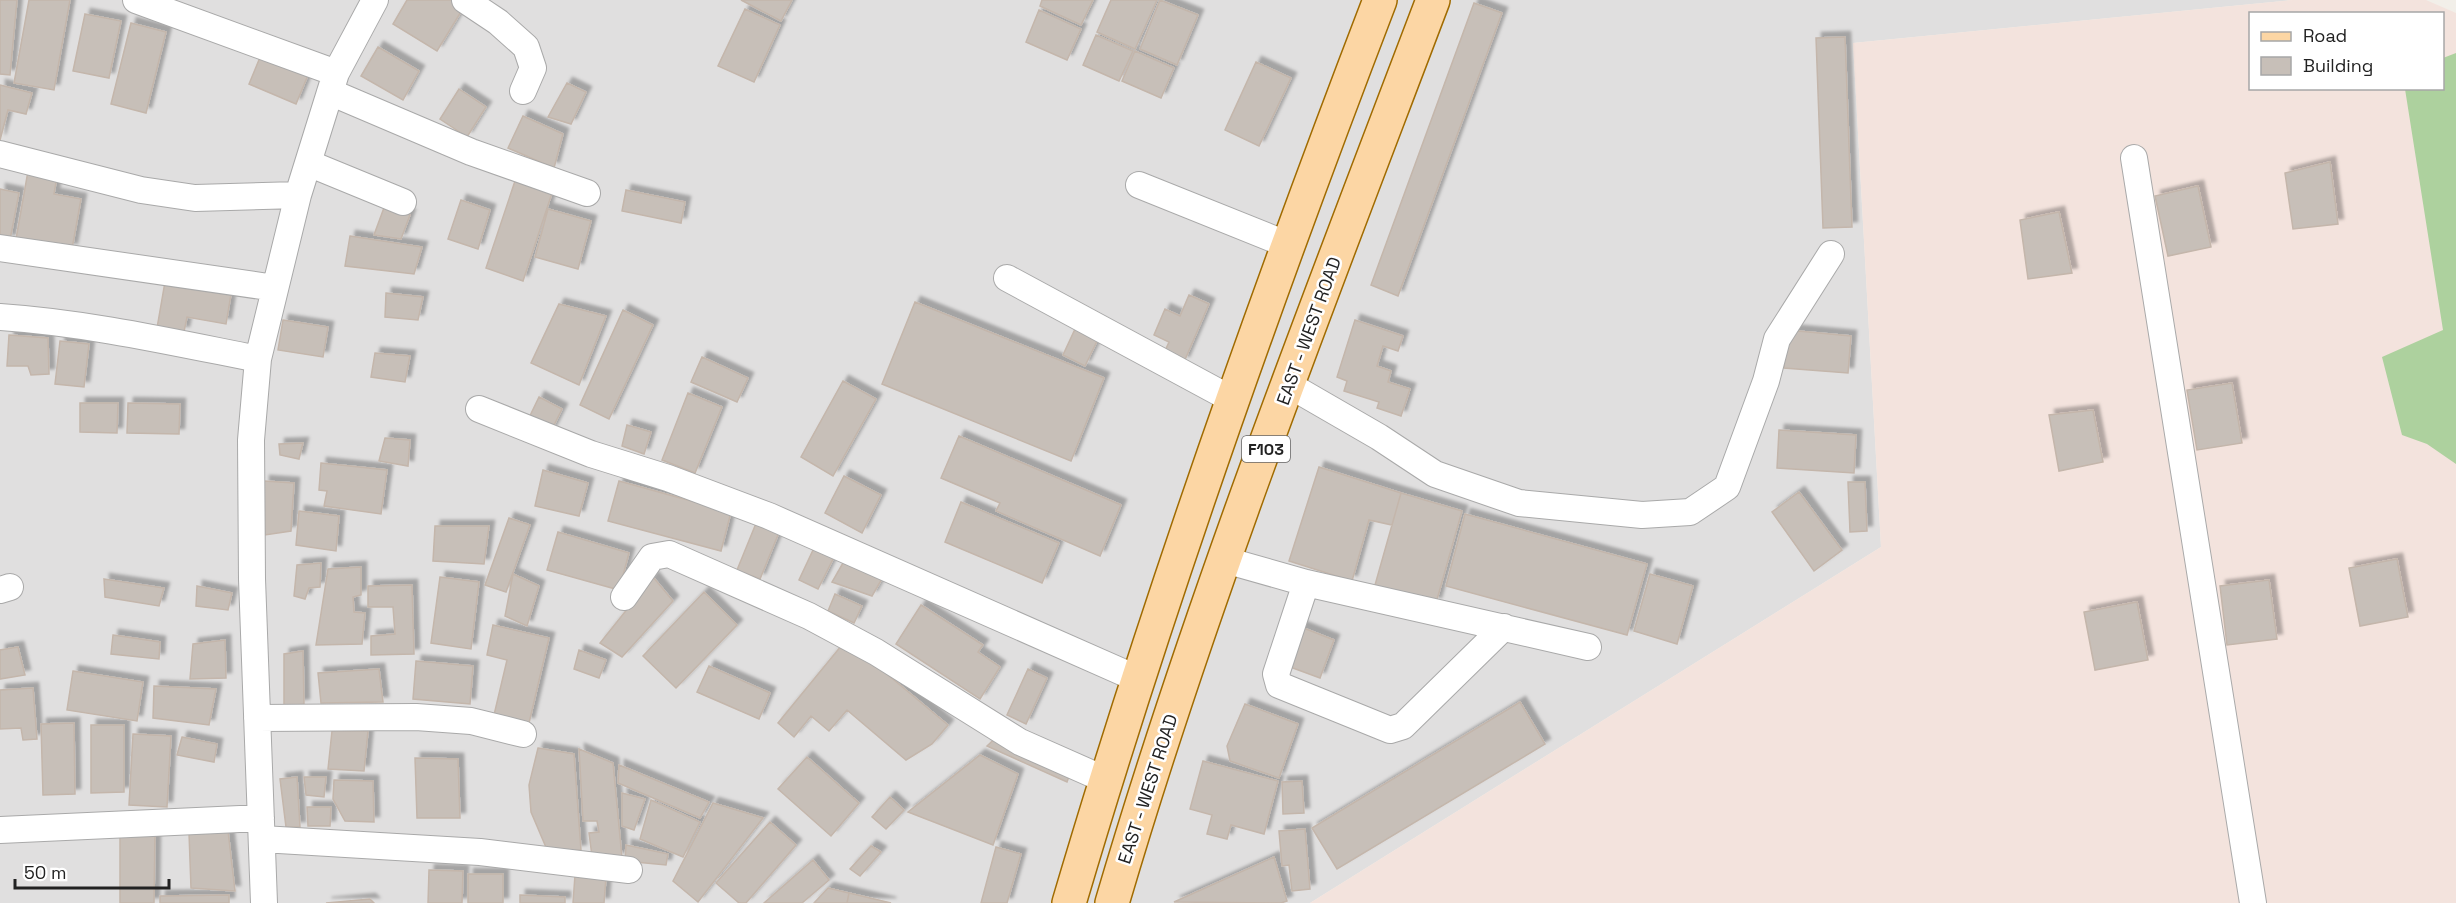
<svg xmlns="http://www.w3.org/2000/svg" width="2456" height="903" viewBox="0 0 2456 903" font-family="'Space Grotesk',sans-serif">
  <defs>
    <filter id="shadow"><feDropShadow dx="5.5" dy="-5.5" stdDeviation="1.5" flood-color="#0004"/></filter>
  </defs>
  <rect width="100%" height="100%" fill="#f2efe9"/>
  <path fill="#e0dfdf" d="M0,0H2292L1853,43L1881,547L1310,903H0Z"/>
  <path fill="#f3e3dd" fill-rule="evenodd" d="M2292,0H2426L2456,13V903H1310L1881,547L1853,43ZM2250,14H2442V88H2250Z"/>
  <path fill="#add19e" d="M2456,53V464L2427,444L2402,435L2382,357L2443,330L2405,89L2442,88L2443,58Z"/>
  <path fill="#c7bfb8" stroke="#c4b6ab" stroke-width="1.5" filter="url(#shadow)" d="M0,0H17L10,75L0,74Z
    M29,0H70L54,90L14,83Z
    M407,0H464L467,2L437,51L393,24Z
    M741,0H792L781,21Z
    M1042,0H1093L1081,25L1040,6Z
    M1111,0H1157L1135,49L1097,32Z
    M1160,0L1198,15L1177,65L1140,49Z
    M1474,3L1502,13L1398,296L1371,285Z
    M745,9L780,25L754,82L718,66Z
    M1039,10L1081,29L1067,60L1026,42Z
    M85,14L121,21L109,78L73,71Z
    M131,23L166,32L146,113L111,104Z
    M1096,35L1133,51L1119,81L1083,65Z
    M1845,37L1852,227L1823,228L1816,38Z
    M378,47L419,71L403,100L361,76Z
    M1135,51L1174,68L1161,98L1122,81Z
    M261,55L308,75L296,104L249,84Z
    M1256,62L1291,78L1259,146L1225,130Z
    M567,83L586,92L571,124L548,117Z
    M0,85L32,93L26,114L8,110L0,140Z
    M459,89L486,107L467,137L440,119Z
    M523,116L563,134L554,168L508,148Z
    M2330,162L2338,224L2293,229L2285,173Z
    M28,171L57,176L54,194L81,199L72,249L16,239Z
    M515,181L552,193L523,281L486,268Z
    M2198,186L2211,247L2168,256L2155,196Z
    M0,189L19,193L10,240L0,238Z
    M626,190L685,202L681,223L622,211Z
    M461,200L490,210L478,249L448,239Z
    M385,205L410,215L401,239L374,235Z
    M548,209L591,221L578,269L535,257Z
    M2059,212L2072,273L2028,279L2020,220Z
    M350,236L422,247L414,274L345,266Z
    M166,276L232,288L226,324L187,317L184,332L157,328Z
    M386,293L423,297L418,320L385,317Z
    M1189,295L1209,304L1184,362L1164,353L1169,342L1154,335L1165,309L1180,316Z
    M915,302L1104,378L1071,461L882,384Z
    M559,304L606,316L579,385L531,363Z
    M623,310L653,325L609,419L580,405Z
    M283,320L328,327L323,357L278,350Z
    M1355,320L1403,336L1398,351L1383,346L1377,366L1391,371L1388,382L1410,389L1401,416L1377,408L1379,402L1344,391L1347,381L1337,377Z
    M1076,327L1099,337L1085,366L1063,355Z
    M1787,330L1851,336L1848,373L1784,368Z
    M9,335L48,338L49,374L31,375L28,366H7Z
    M60,341L89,344L84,387L55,384Z
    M375,353L410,356L405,382L371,377Z
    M702,357L748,378L737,402L691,382Z
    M843,381L876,399L833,476L801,457Z
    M2232,383L2242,443L2197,450L2187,390Z
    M688,393L722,407L695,473L662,460Z
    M539,397L562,409L551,431L528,420Z
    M80,403H118L117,433L80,432Z
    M128,403L180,404L179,434L127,433Z
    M2093,410L2103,462L2059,471L2049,415Z
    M627,425L651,432L644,454L622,446Z
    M1779,430L1856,435L1854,473L1777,468Z
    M959,436L1121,505L1100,556L996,511L1000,503L941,478Z
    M385,438L410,440L408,466L379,461Z
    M303,443L299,459L280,455L279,444Z
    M321,463L387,470L381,514L324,506L327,491L319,490Z
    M1319,467L1401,493L1392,525L1369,520L1352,581L1289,561Z
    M543,470L588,483L579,516L535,506Z
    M844,476L881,495L862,533L825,513Z
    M264,481L294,483L291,531L265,535Z
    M619,481L731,512L721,551L608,521Z
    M1848,482H1865L1867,531L1850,532Z
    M1799,492L1842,550L1814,571L1772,512Z
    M1401,493L1462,511L1436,603L1375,585Z
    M961,502L1059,543L1042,583L945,542Z
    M299,511L339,516L336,551L296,545Z
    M1465,514L1647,564L1627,635L1446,586Z
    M509,518L530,525L506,592L485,585Z
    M757,521L780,530L760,579L737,570Z
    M435,526H489L484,564L433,561Z
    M558,532L629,553L619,590L547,570Z
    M814,548L834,557L818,589L799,580Z
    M2397,559L2408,617L2360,626L2349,568Z
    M321,563L320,587L309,588L305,599L294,596L297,565Z
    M843,563L883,577L872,596L832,582Z
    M361,567V595L353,597L354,612L365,613L362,644L316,645L328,569Z
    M513,574L539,586L527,626L505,616Z
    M1650,574L1693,586L1677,644L1634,631Z
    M440,577L479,582L471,649L431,643Z
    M653,577L673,601L622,657L600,643Z
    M104,579L164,588L159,606L105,597Z
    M2269,580L2277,639L2227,645L2220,586Z
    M412,585L414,654L371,655V636L395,634L393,607H368V586Z
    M197,586L232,593L228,610L196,606Z
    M704,592L737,625L676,688L643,656Z
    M835,594L862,606L854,623L828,611Z
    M2137,602L2148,660L2095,670L2084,612Z
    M921,605L983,645L978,652L1000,667L980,699L896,644Z
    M493,625L549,638L529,723L494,715L507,660L487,655Z
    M1296,625L1334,640L1320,678L1282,664Z
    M113,635L160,642L159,659L111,654Z
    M225,640L226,678L190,679L193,644Z
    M846,640L948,725L932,744L906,760L847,710L829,731L811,716L794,737L778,723Z
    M18,647L25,675L0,679V650Z
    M579,650L606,660L599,678L574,669Z
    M303,651L304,704L284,707V654Z
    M416,661L473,666L470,704L413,699Z
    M709,666L770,693L759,719L697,692Z
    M379,669L383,702L321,703L318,673Z
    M1028,669L1047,678L1026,724L1007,715Z
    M73,671L143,682L137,721L67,710Z
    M154,686L216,689L209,725L153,718Z
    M33,688L37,739L23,740L21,728L0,729V690Z
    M1520,702L1545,744L1337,869L1312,828Z
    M1245,704L1298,724L1279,778L1230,761L1227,746Z
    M74,723L75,794L43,795L41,724Z
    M91,725H124V792L91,793Z
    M332,731H368L364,771L328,769Z
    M1003,731L1072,768L1067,782L987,746Z
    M133,734L171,736L167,807L129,805Z
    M182,737L217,744L214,762L177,755Z
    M538,748L574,754L581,850L548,852L531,812L529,785Z
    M579,749L613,763L622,858L592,856L589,833L599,832L597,821H583Z
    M980,755L1018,774L993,845L908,812Z
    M807,757L859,803L831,836L778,789Z
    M415,758L458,759L460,818H417Z
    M1203,761L1278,781L1264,834L1231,825L1227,839L1207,834L1212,815L1190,809Z
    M619,765L709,802L700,818L618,783Z
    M297,777L300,827H286L280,779Z
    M304,777H326L324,797L306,795Z
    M334,780L373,781L374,822L345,821L333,799Z
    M1302,781L1304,813L1283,814L1282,782Z
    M622,793L645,799L634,830L622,826Z
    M890,797L904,810L886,829L872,817Z
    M651,800L700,822L683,857L640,839Z
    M713,803L763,818L698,902L673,881Z
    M307,807H331L330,826H308Z
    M770,822L796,845L746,903H739L716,883Z
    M1305,829L1310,889L1292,891L1289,865L1282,866L1279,831Z
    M228,831L235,891L191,888L189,833Z
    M120,832L155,833L154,903H120Z
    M626,845L668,854L666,865L625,861Z
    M871,846L881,852L860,876L850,869Z
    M996,847L1021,854L1007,903H981Z
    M1274,857L1287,901L1281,903L1174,902Z
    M813,860L829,880L802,903H764Z
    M429,870L463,871L462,903H428Z
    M468,874H503V903H468Z
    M575,875L606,877L604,903H573Z
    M828,888L849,893L847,903H814Z
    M849,893L891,903H847Z
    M229,895V903H160V896Z
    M520,895L565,897V903H520Z
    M370,899L374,903H326Z"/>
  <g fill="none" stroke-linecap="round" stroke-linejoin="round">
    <defs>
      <path id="minor" d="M136,0L336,73
        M465,0L498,22L526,47L533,68L523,91
        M330,92L471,152L587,193
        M0,154L141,190L195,198L298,195
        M2134,158L2253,903
        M308,163L403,202
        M1139,185L1286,244
        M0,248L275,288
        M1007,278L1233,400
        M0,317C88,323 172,342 258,359
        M1289,385L1379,437L1435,474L1519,503L1642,515L1690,512L1727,487L1766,381L1777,339L1831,254
        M479,409L591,454L668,478L769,516L1138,679
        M1225,560L1306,583L1588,647
        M1306,583L1276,674L1279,685L1390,730L1403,726L1504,627
        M0,590L10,587
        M624,597L652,557L669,554L809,616L876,652L1020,742L1106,780
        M257,718L416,717L471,721L523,734
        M0,830L261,818
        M262,839L480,852L629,870
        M264,903L252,579L251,440L258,359L298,195L336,73L375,0"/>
      <path id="major" d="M1069,903C1159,598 1266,297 1380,0
        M1112,903C1202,597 1320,298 1433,0"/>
    </defs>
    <use href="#minor" stroke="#a9a9a9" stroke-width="28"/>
    <use href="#major" stroke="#a06b00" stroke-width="36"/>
    <use href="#minor" stroke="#fff" stroke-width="26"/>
    <use href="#major" stroke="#fcd6a4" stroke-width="33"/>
  </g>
  <g text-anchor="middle" stroke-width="5" stroke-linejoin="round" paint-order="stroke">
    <rect fill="#fff" stroke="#646464" stroke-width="1.5" x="1242" y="436" width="48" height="26" rx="4.5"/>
    <g font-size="16" font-weight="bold" fill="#222">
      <text x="1266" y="455">F103</text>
    </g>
    <g font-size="18" fill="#222" stroke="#fff">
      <text transform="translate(1309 331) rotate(-70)" y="6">EAST - WEST ROAD</text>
      <text transform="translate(1148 789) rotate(-72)" y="6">EAST - WEST ROAD</text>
    </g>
  </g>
  <rect x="2249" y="12" width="195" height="78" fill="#ffffff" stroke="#a7a7a7" stroke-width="1.5"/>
  <rect x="2261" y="32" width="30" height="9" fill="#fcd6a4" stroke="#a7a7a7" stroke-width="1.5"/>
  <text x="2303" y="42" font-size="18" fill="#222222">Road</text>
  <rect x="2261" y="57" width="30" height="18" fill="#c7bfb8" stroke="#a7a7a7" stroke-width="1.5"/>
  <text x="2303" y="72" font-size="18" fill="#222222">Building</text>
  <path d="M15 879v9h154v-9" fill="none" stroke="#222222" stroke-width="3"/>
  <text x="24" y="879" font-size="18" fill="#222222" stroke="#ffffff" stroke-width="4.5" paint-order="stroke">50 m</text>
</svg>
